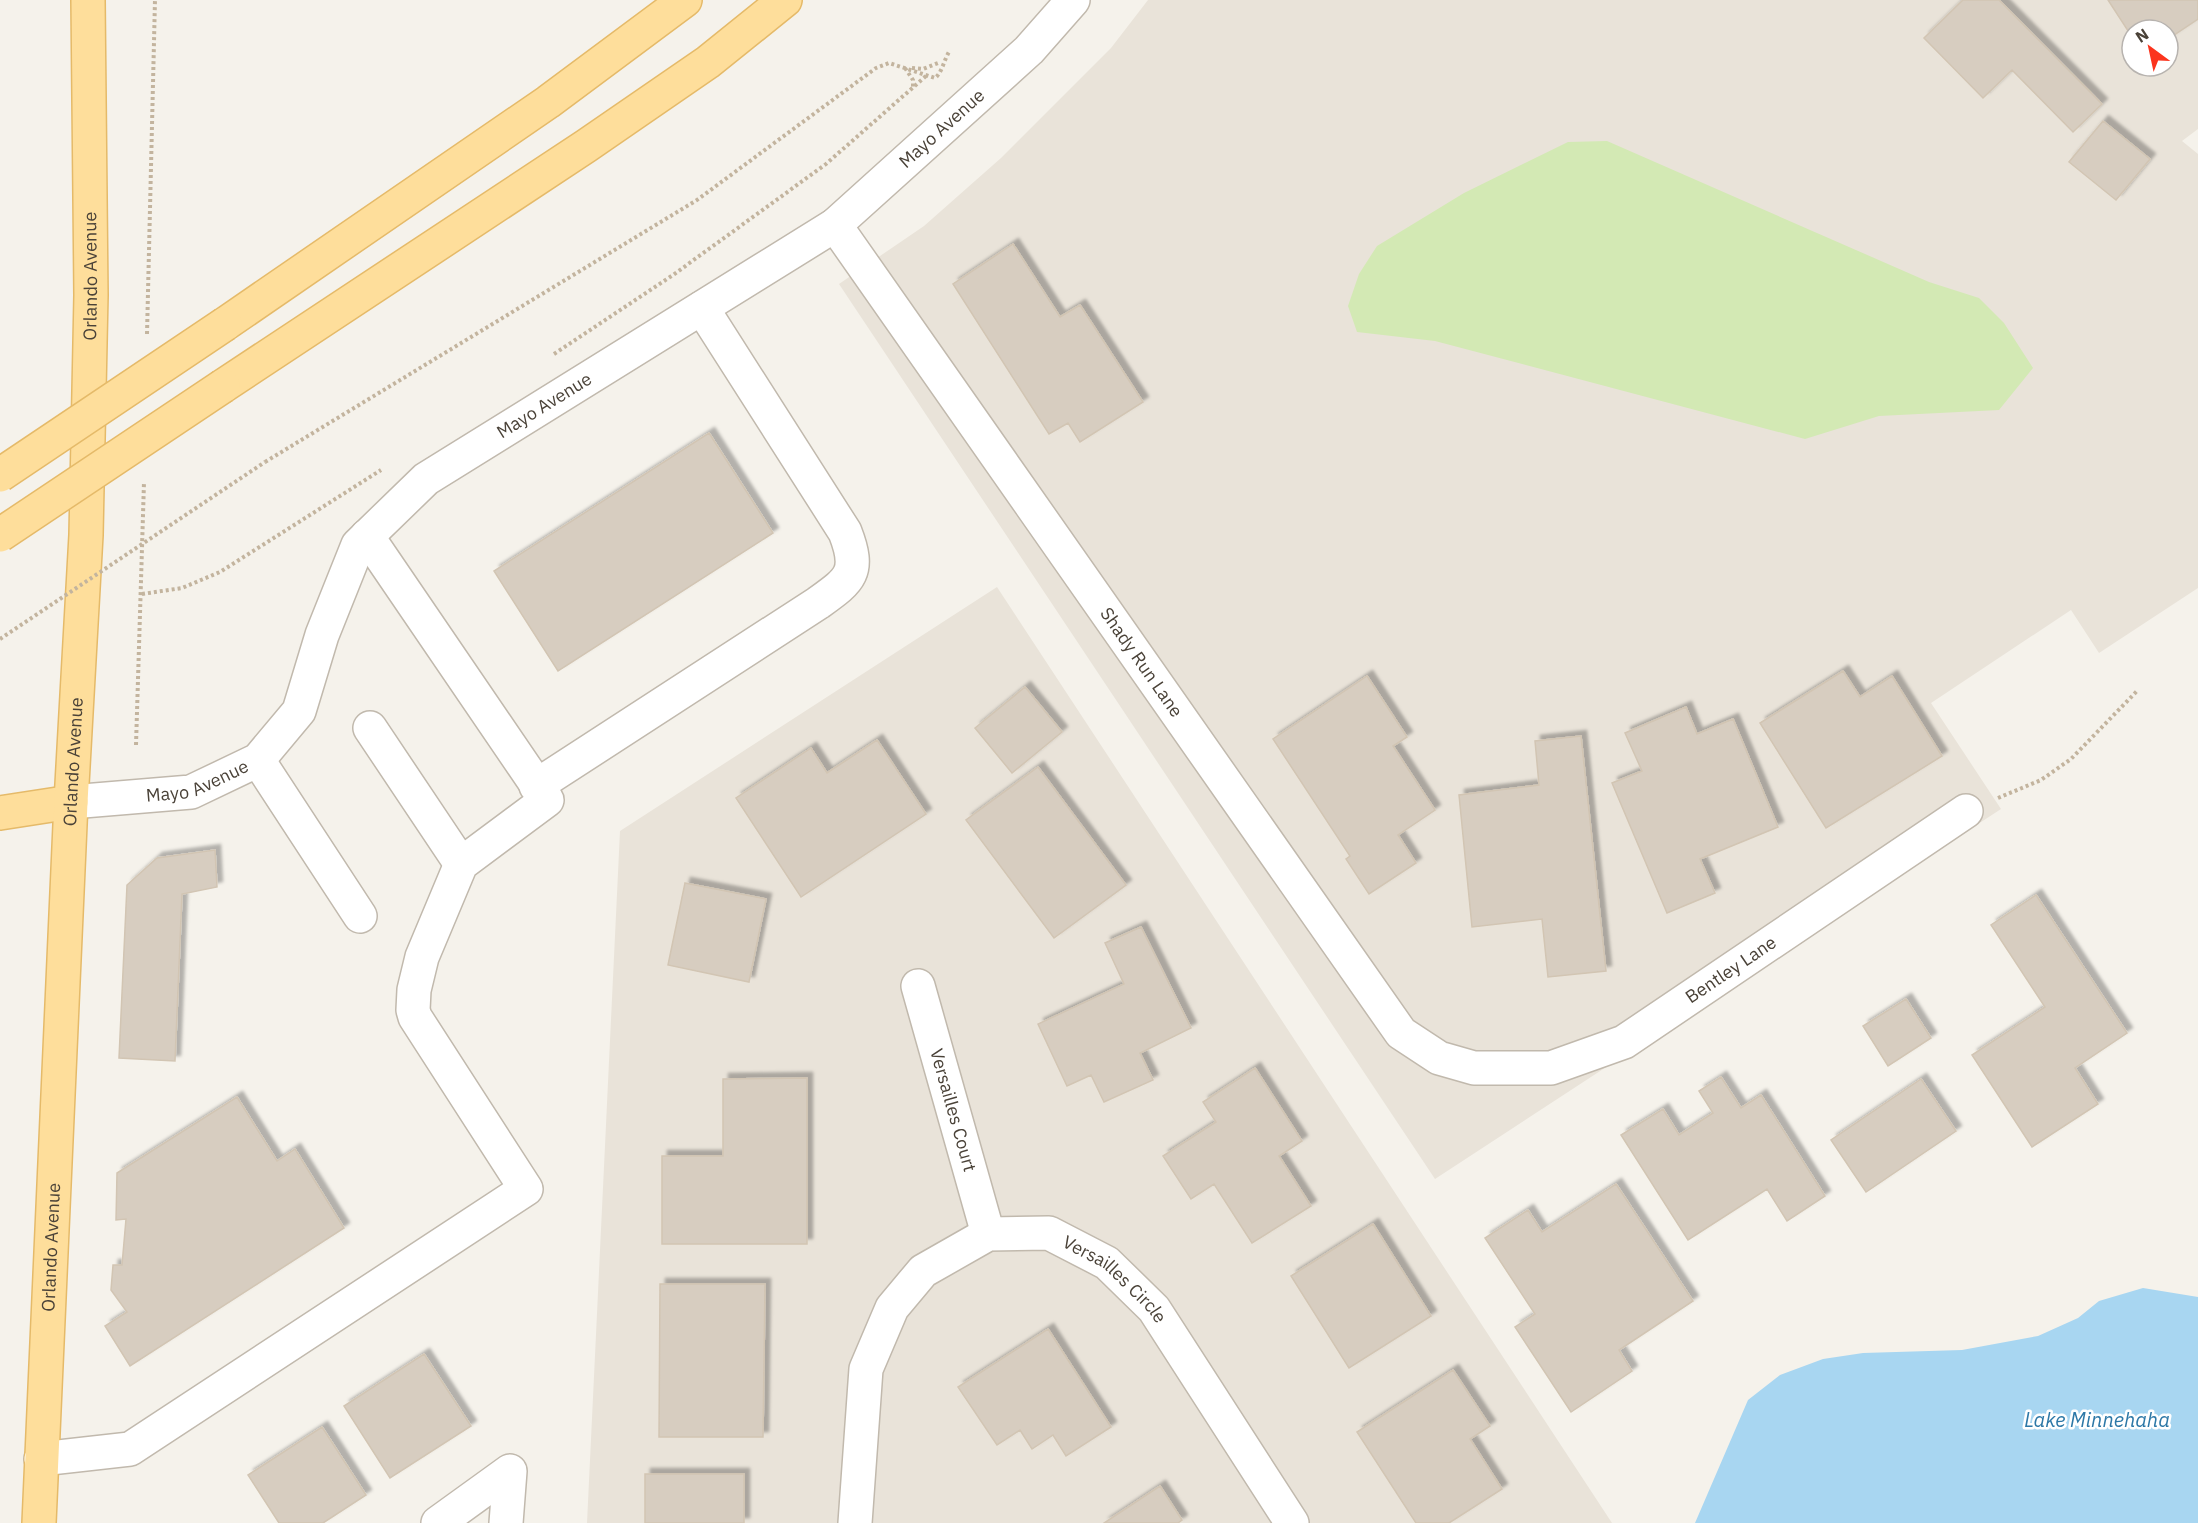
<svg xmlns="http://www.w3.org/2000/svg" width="2198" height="1523" viewBox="0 0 2198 1523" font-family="'IBM Plex Sans',sans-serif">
  <defs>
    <filter id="shadow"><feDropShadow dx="5.5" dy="-5.5" stdDeviation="1.5" flood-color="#0004"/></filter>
  </defs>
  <rect width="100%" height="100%" fill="#f5f2eb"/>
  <path fill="#e9e3d9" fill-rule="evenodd" d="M1148,0H2198V129L2182,141L2198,154V588L2099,653L2071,610L1931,703L2001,809L1435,1179L839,284L924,226L1001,158L1111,48ZM2132,30H2168V66H2132Z
    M997,587L1612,1523H587L620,831Z"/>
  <path fill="#d3e9b4" d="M1607,141L1929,282L1979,298L2004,323L2033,368L1999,410L1879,416L1805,439L1435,341L1357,332L1348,306L1359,274L1377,246L1464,193L1568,142Z"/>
  <path fill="#a8d6f1" d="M2143,1288L2198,1297V1523H1695L1748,1400L1780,1375L1823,1359L1863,1353L1962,1350L2038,1336L2078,1318L2099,1301Z"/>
  <path fill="#d7cdc0" stroke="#d2c5b3" stroke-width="1.5" filter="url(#shadow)" d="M1963,0H1999L2102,104L2073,132L2012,70L1983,98L1924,38Z
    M2108,0H2198V19L2168,39V30H2132V37Z
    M2103,121L2150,159L2116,200L2069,162Z
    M1013,244L1060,317L1080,305L1143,402L1080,442L1068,423L1049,434L953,284Z
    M709,433L773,533L558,671L494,571Z
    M1843,671L1860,697L1892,676L1942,756L1826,828L1760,723Z
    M1367,676L1407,737L1393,746L1435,810L1398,835L1416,863L1369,894L1346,859L1350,856L1273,739Z
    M1025,687L1062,732L1012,773L975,728Z
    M1686,707L1697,734L1733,719L1778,827L1700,859L1715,893L1667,913L1612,783L1642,771L1625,733Z
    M1581,736L1606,971L1548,977L1542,919L1472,927L1459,795L1539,785L1535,741Z
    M877,740L926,814L801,897L736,798L811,748L827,773Z
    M1038,767L1126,885L1054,938L966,820Z
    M215,850L217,887L182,894L175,1061L119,1058L127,885L157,858Z
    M685,883L766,899L749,982L668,965Z
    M2036,895L2127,1033L2075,1068L2098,1104L2032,1147L1972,1055L2045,1007L1991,925Z
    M1141,927L1191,1028L1140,1053L1153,1080L1104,1102L1091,1075L1067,1086L1038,1024L1124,984L1105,943Z
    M1906,999L1931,1038L1888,1066L1863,1026Z
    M1255,1068L1302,1141L1279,1156L1311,1206L1252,1243L1214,1184L1191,1199L1163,1156L1216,1122L1203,1102Z
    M1721,1077L1741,1108L1761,1095L1825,1196L1787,1221L1767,1189L1688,1240L1621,1135L1663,1109L1679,1135L1713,1113L1699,1091Z
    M807,1078V1244H662V1156H723V1079Z
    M1921,1079L1956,1131L1866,1192L1831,1140Z
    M237,1097L277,1161L295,1149L344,1228L130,1366L105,1326L127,1312L111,1290L113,1265H122L126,1219L116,1220L117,1173Z
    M1616,1184L1693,1301L1619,1350L1632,1371L1571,1412L1515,1327L1535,1314L1485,1238L1528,1210L1542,1232Z
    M1373,1224L1431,1316L1349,1368L1291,1276Z
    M660,1284H765L763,1437H659Z
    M1048,1329L1111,1427L1066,1456L1053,1435L1032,1449L1020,1430L997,1445L958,1387Z
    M424,1354L471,1426L390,1478L344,1406Z
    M1453,1370L1490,1426L1470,1439L1502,1489L1449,1523H1416L1357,1432Z
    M322,1427L366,1495L323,1523H279L248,1475Z
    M645,1474H744V1523H645Z
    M1160,1486L1182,1520L1178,1523H1104Z"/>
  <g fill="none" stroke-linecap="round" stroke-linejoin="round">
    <defs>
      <g id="minor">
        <path id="s1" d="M835,225L1401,1033L1439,1058L1474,1068H1551L1624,1042L1966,811"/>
        <path d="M370,728L461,864"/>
        <path d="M258,760L360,916"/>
        <path d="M536,786L818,603C850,580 861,573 845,532L702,308"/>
        <path id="s2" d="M71,802L191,792L258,760L299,711L322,635L358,545L426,479L835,225L1029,50L1073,0"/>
        <path id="s3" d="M918,986L988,1234"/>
        <path d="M41,1459L130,1449L526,1189L415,1017L413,1010L414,990L422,957L461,864L547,800L367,536"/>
        <path d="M438,1523L510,1471L506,1523"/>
        <path id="s4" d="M855,1523L866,1369L892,1308L923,1271L988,1234L1049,1233L1107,1263L1154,1309L1292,1523"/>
      </g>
      <g id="major">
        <path d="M225,324L548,102L685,0"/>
        <path d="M223,386L586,146L708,62L785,0"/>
        <path d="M0,813L71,802"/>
        <path id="s5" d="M39,1523L71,802L86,535L91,295L88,0"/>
      </g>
    </defs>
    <use href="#minor" stroke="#c1b9ad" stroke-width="36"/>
    <use href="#major" stroke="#e5ba69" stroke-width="36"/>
    <path stroke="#c3b49e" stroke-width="4" stroke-dasharray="3 3" stroke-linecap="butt" d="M905,68L913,80V87
      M912,68L923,69L938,63
      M147,334L155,0
      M554,354L673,275L826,164L926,76
      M265,462L697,200L876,68L889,63L935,78C942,73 944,60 949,52
      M142,594L182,588L220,572L381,470
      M136,745L144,482
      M1998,798L2041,780L2071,759L2138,690"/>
    <use href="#minor" stroke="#fff" stroke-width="33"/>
    <use href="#major" stroke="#fede9b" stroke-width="33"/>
    <defs>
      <path id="major-bridge" d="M0,475L225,324
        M0,535L223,386"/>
    </defs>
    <use href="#major-bridge" stroke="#e5ba69" stroke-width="36" stroke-linecap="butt"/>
    <path stroke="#c3b49e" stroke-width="4" stroke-dasharray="3 3" stroke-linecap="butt" d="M0,639L265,462"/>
    <use href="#major-bridge" stroke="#fede9b" stroke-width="33"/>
  </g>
  <g text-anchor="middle" stroke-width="5" stroke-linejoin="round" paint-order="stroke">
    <g font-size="18" fill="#4a4238" stroke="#fff">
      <text dy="6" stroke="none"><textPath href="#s2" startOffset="1155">Mayo Avenue</textPath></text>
      <text dy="6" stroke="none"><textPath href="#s5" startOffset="1248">Orlando Avenue</textPath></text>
      <text dy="6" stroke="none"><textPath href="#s2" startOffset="669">Mayo Avenue</textPath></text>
      <text dy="6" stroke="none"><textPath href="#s1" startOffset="534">Shady Run Lane</textPath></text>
      <text dy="6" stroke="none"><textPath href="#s5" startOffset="762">Orlando Avenue</textPath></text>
      <text dy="6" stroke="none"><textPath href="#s2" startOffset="129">Mayo Avenue</textPath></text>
      <text dy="6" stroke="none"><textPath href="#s1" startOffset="1352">Bentley Lane</textPath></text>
      <text dy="6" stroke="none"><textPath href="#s3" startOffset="129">Versailles Court</textPath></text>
      <text dy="6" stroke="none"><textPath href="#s5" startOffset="276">Orlando Avenue</textPath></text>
      <text dy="6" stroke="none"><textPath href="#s4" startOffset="486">Versailles Circle</textPath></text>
    </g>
    <g font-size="20" font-style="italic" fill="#2d78a7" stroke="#fff">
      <text x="2097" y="1427">Lake Minnehaha</text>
    </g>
  </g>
  <g transform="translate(2150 48) rotate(327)"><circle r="28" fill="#ffffff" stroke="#b7b3af" stroke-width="1.5"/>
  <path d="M0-4.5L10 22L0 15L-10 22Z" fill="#fb341d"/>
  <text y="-9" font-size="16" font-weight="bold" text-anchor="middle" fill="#4a4238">N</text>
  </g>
</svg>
